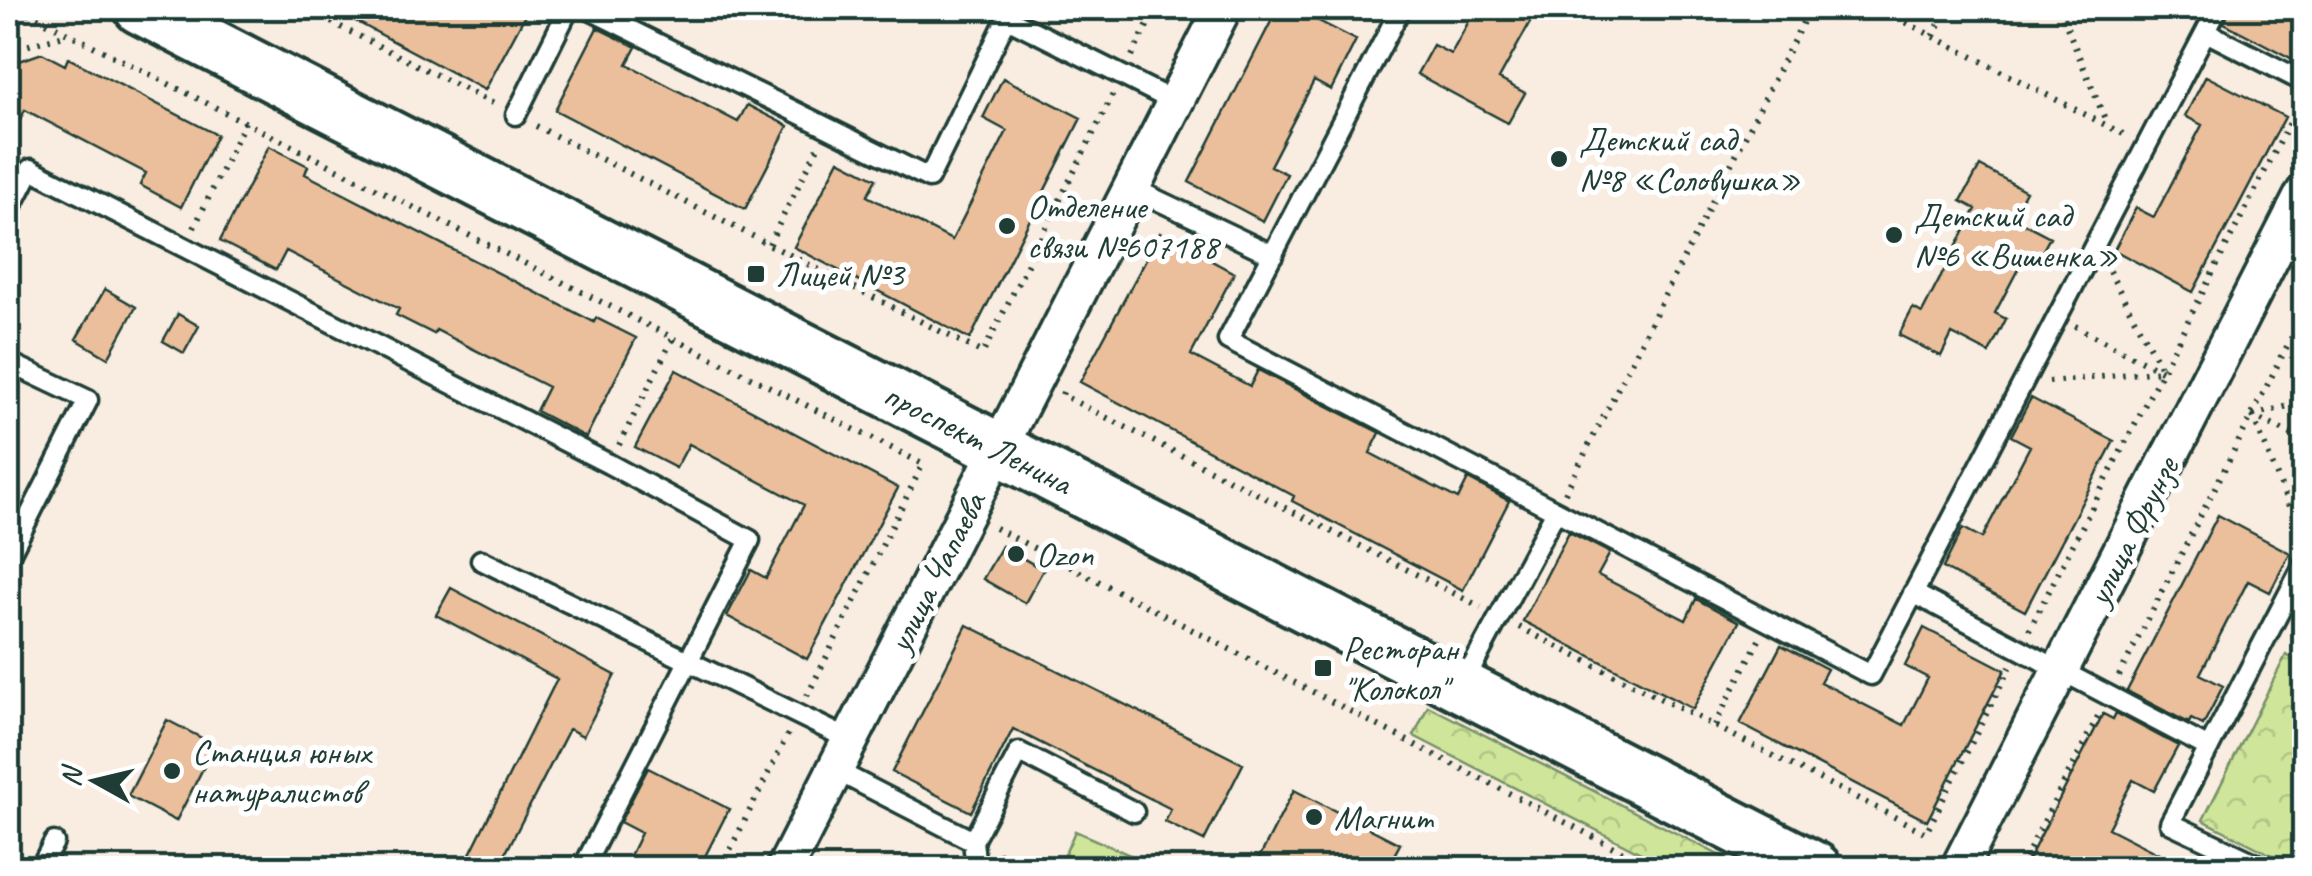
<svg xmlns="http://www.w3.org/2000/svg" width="2312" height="876" viewBox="0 0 2312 876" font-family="Caveat,sans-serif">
  <defs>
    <pattern id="grass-tufts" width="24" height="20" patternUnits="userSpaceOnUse" patternTransform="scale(2.5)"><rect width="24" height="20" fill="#cee59a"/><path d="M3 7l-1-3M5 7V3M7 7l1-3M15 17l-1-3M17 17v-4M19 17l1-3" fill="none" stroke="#b0c585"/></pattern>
    <pattern id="forest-crowns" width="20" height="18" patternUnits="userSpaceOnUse" patternTransform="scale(2.5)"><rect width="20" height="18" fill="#cee59a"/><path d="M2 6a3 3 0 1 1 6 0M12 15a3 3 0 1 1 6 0" fill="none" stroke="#b0c585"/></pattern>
  </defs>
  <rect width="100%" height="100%" fill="#f9ece1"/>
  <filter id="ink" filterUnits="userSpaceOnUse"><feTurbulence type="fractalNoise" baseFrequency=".01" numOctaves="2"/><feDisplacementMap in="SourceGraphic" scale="20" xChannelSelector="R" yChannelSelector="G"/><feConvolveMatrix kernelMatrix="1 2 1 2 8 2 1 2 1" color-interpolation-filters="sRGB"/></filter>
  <g filter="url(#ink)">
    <path fill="url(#grass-tufts)" stroke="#769167" stroke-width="2.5" d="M1075,831L1155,866L1154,868H1059Z"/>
    <path fill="url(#forest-crowns)" stroke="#769167" stroke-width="2.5" d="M2286,655L2304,665V868H2297L2203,820Z
      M1428,706L1744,868H1670L1414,736Z"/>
    <path fill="#ebbf9b" stroke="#1f3d34" stroke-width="2.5" d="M331,8H529L485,90Z
      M1278,8H1293L1356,40L1331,90L1314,81L1270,166L1287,174L1263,221L1189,182Z
      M1476,8H1538L1499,79L1525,93L1508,123L1417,74L1433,45L1451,54Z
      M2230,8H2304V65L2224,23Z
      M597,28L636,47L627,64L738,122L747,105L788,126L745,209L555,110Z
      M42,53L65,65L68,58L217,135L181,207L140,185L146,173L25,110L8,143V65Z
      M2206,76L2285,117L2193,292L2114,250L2136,208L2154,217L2202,125L2185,116Z
      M1003,78L1081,118L970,339L794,247L839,160L876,179L867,196L952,240L1007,131L983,118Z
      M269,146L308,166L305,174L594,322L596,318L636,338L586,437L536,411L548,387L436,330L434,334L396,315L399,309L286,251L276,270L220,241Z
      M1980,166L2026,191L2012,217L2050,237L2037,261L2026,254L1995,313L2006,319L1989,353L1952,334L1941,356L1899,335L1913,308L1922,313L1976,209L1961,201Z
      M1160,233L1234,273L1191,355L1250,386L1258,370L1380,433L1370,453L1458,499L1468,479L1509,501L1463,590L1292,501L1294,496L1080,382Z
      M105,289L136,307L108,358L76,339Z
      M178,314L199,326L184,353L163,341Z
      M676,370L898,488L807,659L727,616L751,570L766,578L804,505L689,444L676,468L635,447Z
      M2031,398L2114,441L2025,611L1943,568L1963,528L1982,538L2030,446L2011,436Z
      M2218,515L2290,553L2270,592L2248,581L2200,674L2223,686L2203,725L2191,719L2189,723L2127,691Z
      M1569,532L1610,553L1598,575L1686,620L1696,599L1739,622L1693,709L1523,621Z
      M1002,546L1043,570L1025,603L983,579Z
      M451,588L615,675L583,736L569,729L498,868H463L557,679L436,615Z
      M967,625L1243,764L1204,841L1165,822L1171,809L1013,729L971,812L892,772Z
      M1924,628L2005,670L1927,821L1740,724L1781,645L1827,669L1820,682L1904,725L1928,678L1905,666Z
      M2116,713L2178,746L2154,791L2133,780L2108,828L2186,868H2024L2103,714L2113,719Z
      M167,720L215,745L176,821L128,796Z
      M648,768L729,809L699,868H624L641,833L620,822Z
      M1294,790L1400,844L1387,868H1254Z"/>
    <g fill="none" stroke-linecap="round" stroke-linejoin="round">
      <defs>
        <path id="lane" d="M586,8L929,178L1007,18L1175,102
          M1401,8L1228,340L1871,675L2218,8
          M2206,32L2304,82
          M516,115L569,8
          M1132,188L1273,255
          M8,214L31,169L609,464L750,540L583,868
          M8,362L88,400L8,558
          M481,560L850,740
          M1913,593L2209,748
          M1464,682L1556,511
          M835,770L973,841L1019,752L1134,812
          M973,841L976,868
          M40,868L54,842
          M2265,868L2170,823L2304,564"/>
        <path id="street" d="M785,868L1223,8
          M1959,868L2304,193"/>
        <path id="secondary" d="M140,8L1815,868"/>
      </defs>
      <use href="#lane" stroke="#1f3d34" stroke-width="25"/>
      <use href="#street" stroke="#1f3d34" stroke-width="42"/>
      <use href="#secondary" stroke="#1f3d34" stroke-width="58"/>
      <path stroke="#1f3d34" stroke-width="6" stroke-dasharray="2.5 8" stroke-linecap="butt" d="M18,8L923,464L807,696
        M303,8L498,106
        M1878,8L2127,136
        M2059,8L2107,124
        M1933,36L1947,8
        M8,51L68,34
        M1132,56L1156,8
        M536,126L983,353L1113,94
        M194,228L245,122
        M769,244L818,147
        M2109,271L2162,370
        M2075,326L2161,371
        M2049,382L2161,371
        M1063,392L1062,395L1481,607
        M2252,415L2304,441
        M2253,415L2304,402
        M2253,416L2304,544
        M619,445L673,338
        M1565,493L1810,8
        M995,528L1654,868
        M1519,627L1926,833L2010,667
        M2029,630L2300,103
        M2119,676L2304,313
        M1714,726L1759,640
        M998,853L1022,868
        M721,868L788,734
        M2020,868L2099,714"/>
      <use href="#lane" stroke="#fff" stroke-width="18"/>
      <use href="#street" stroke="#fff" stroke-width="35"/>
      <use href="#secondary" stroke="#fff" stroke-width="50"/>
    </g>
  </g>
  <g fill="#1f3d34" stroke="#fff" stroke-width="4">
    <circle cx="1559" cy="159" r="10"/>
    <circle cx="1007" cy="226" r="10"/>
    <circle cx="1894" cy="235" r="10"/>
    <rect x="746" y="264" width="20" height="20" rx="5"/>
    <circle cx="1016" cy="554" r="10"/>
    <rect x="1313" y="658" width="20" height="20" rx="5"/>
    <circle cx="172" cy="771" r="10"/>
    <circle cx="1314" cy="817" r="10"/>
  </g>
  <g text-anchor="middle" stroke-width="10" stroke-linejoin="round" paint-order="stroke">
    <g font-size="35" fill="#1f3d34" stroke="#fff" text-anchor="start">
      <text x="1579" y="151">Детский сад<tspan x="1579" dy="40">№8 «Соловушка»</tspan></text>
      <text x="1027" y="218">Отделение<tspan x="1027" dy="40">связи №607188</tspan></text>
      <text x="1914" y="227">Детский сад<tspan x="1914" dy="40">№6 «Вишенка»</tspan></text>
      <text x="776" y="286">Лицей №3</text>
      <text x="1036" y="566">Ozon</text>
      <text x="1343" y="660">Ресторан<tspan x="1343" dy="40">"Колокол"</tspan></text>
      <text x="192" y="763">Станция юных<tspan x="192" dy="40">натуралистов</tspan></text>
      <text x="1334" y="829">Магнит</text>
    </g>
    <g font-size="35" fill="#1f3d34" stroke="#fff">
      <text transform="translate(978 438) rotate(27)" y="12">проспект Ленина</text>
      <text transform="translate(2132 531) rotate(-63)" y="12">улица Фрунзе</text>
      <text transform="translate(936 572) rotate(-63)" y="12">улица Чапаева</text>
    </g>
  </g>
  <rect width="2312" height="876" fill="none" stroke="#fff" stroke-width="40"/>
  <rect x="20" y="20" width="2272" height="836" fill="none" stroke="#1f3d34" stroke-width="4" filter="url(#ink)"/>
  <g transform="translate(95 781) rotate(278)" stroke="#ffffff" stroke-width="8" paint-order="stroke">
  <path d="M0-8L18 38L0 25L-18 38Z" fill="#1f3d34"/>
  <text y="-15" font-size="28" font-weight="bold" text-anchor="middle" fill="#1f3d34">N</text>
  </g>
</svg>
